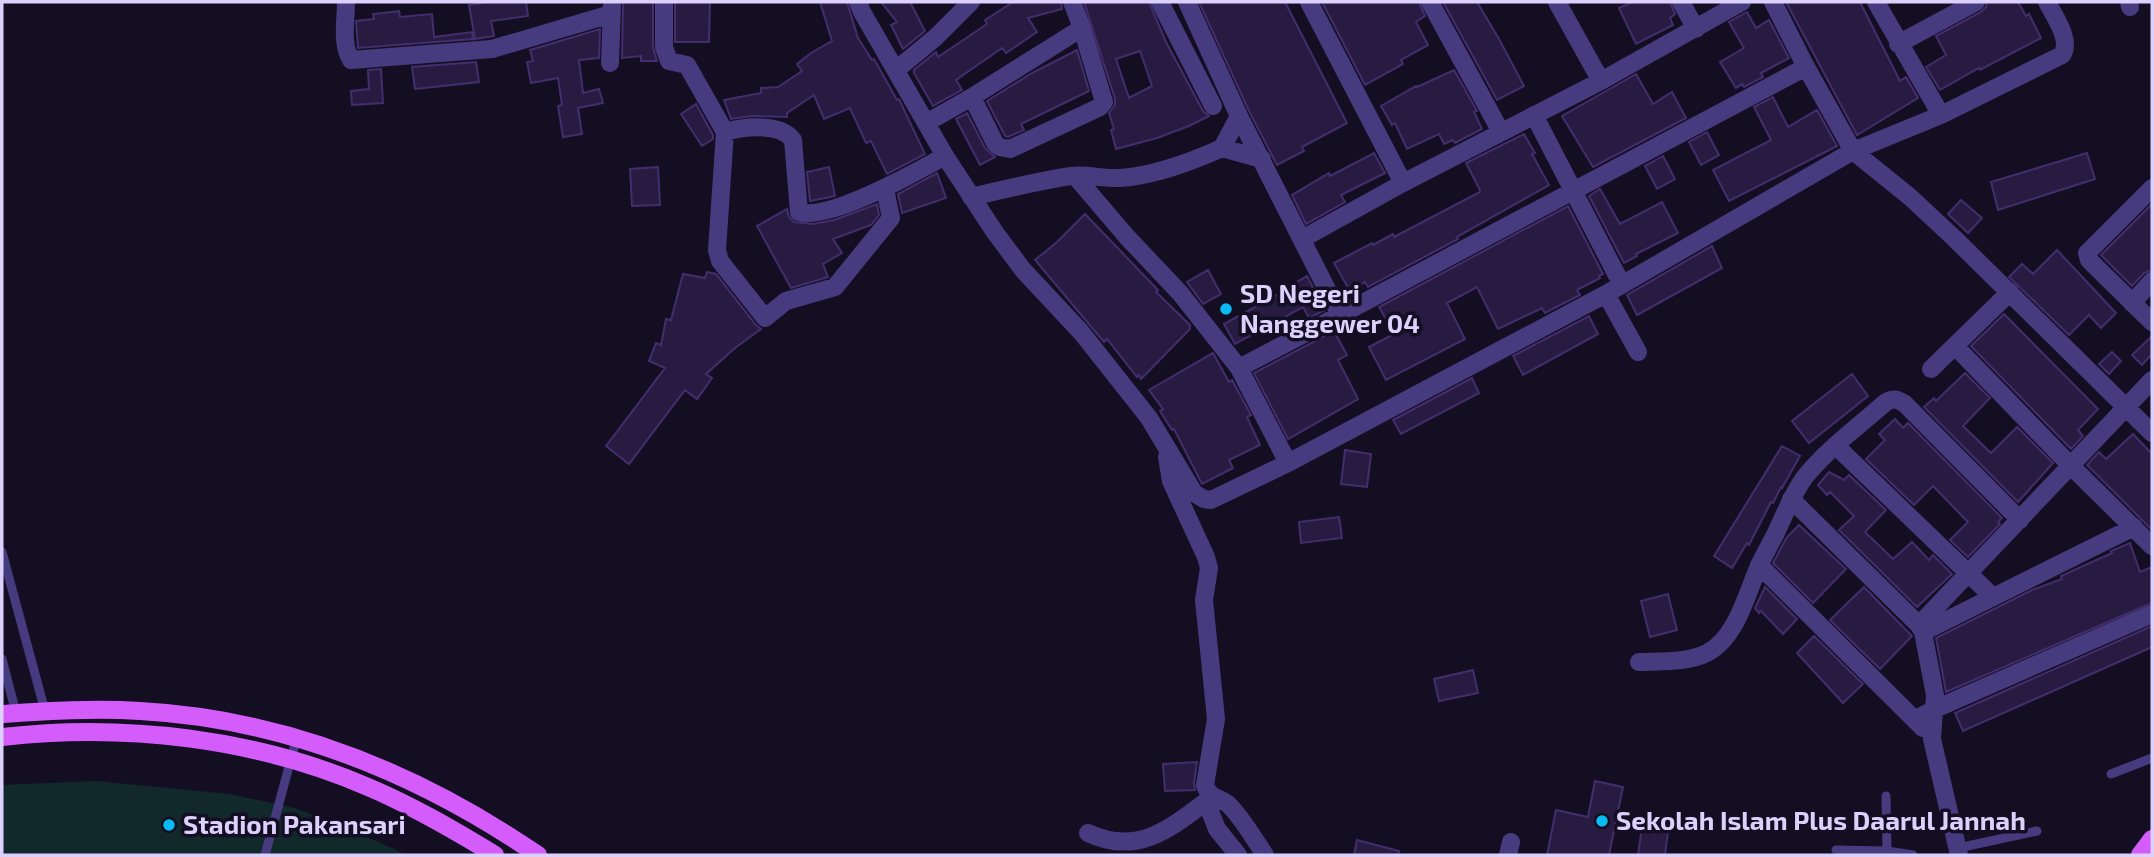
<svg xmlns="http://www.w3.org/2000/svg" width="2154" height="857" viewBox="0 0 2154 857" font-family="'Exo 2',sans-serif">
  <rect width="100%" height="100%" fill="#140e22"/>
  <path fill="#12292c" d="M96,781L229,794L295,808L379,842L406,855H2V785Z"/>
  <path fill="#281b42" stroke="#432e6d" stroke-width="2" fill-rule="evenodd" d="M488,2H526L528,16L491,21L494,36L475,39L469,5Z
    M623,2H653V47L657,61H641V56L622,58Z
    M675,2H710L709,42H675Z
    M820,2H847L858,38L872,60L874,59L897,100L899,99L925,154L887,174L871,141L866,143L850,108L824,119L814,95L787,113V117L751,116L731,119L724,100L761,93V88L778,87L802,71L797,64L811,53L832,41Z
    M881,2H910L925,31L903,49L891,25L897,22Z
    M1013,2H1061L1062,9L1028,18L1037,32L1006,53L1002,48L956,80L962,90L933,106L914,73V70L936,52L938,57L987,24L985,20Z
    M1084,2H1149L1166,42L1203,111L1209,116L1189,126L1157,138L1116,149L1111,130L1114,129L1109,113L1115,105V99ZM1140,51L1152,86L1129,98L1116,59Z
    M1199,2H1285L1347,123L1302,147L1304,151L1277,165L1249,111Z
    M1322,2H1419L1425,16L1416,22L1428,45L1401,60L1403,64L1365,85Z
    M1443,2H1477L1499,39L1524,86L1497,100Z
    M1632,2H1670L1675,14L1670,18L1673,25L1636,44L1619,8Z
    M1786,2H1860L1900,81L1906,77L1918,98L1857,135Z
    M1987,2H2018L2026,16L2029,14L2041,38L1980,70L1979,68L1940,90L1926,67L1946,55L1936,36L1981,12L1986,7Z
    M399,11L400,17L432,14L434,37L472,32L473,39L358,48L356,21L374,19L373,14Z
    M1747,12L1756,28L1769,20L1789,58L1761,73L1763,77L1744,87L1742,84L1736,88L1720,62L1744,48L1729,22Z
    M600,29L599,58L579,60L583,93L599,89L603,103L578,108L582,134L563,137L558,106L562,105L558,78L531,83L527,62L533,61L530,50Z
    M1077,50L1089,91L1021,124L1024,130L1008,137L1005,136L987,101L1032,73Z
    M476,62L479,82L415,89L412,67Z
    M381,69L383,103L352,105L351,91L369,89L368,70Z
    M1454,70L1477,111L1474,112L1482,129L1455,143L1453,140L1444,144L1439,134L1407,149L1395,123L1392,125L1381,106L1416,86L1417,87Z
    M1636,74L1653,104L1672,92L1686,118L1593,167L1562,116Z
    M1773,97L1788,127L1817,110L1837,146L1729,201L1713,170L1771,140L1754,107Z
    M696,104L713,135V139L702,146L681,114Z
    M967,113L985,148L995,157L980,165L956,119Z
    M1707,132L1719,155L1701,165L1689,142Z
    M1524,134L1535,153L1532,154L1549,185L1457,237L1458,239L1368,287L1365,282L1350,291L1334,263L1372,243L1373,245L1393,234L1394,237L1480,192V190L1466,163Z
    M1374,153L1385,173L1341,195L1345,202L1306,224L1292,195L1329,173L1330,176Z
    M2087,153L2095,179L1998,210L1991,182Z
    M1663,156L1675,179L1657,189L1645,166Z
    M658,167L660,205L632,206L630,169Z
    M829,167L835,196L810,201L807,172Z
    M937,173L946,198L902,213L898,194Z
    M1600,189L1620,224L1662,202L1678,233L1636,254L1637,256L1624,263L1589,196Z
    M1961,200L1982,218L1968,233L1948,214Z
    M877,204L879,215L871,225L833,239L842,253L823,264L828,277L791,288L757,226L787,209L789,217L794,222L813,224L834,220Z
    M2152,204V270L2144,273L2132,286L2101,255Z
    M1568,206L1603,274L1599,276L1600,278L1577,290L1580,295L1545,313L1542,308L1498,329L1477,287L1447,303L1465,339L1386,380L1369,347L1394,334L1379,307Z
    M1085,214L1158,290L1156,292L1190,325V329L1141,379L1139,375L1137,377L1107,339L1104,342L1035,260L1057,242Z
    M1712,246L1722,268L1637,315L1627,295Z
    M2057,250L2116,313L2101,328L2089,315L2069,335L2009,277L2022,264L2033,274Z
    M1208,270L1221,294L1203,304L1187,282Z
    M707,272L716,274L756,325L761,329L735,348L706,374L712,378L697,399L685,390L629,464L606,446L665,368L649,361L656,343L661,345L666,319L671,320L683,274L705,278Z
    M1307,276L1325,310L1309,318L1303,307L1235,344L1224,324L1293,286L1292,285Z
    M2004,314L2098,409L2078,430L2083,436L2071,449L1971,346Z
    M1589,316L1598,334L1523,375L1513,356Z
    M1334,331L1347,355L1338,360L1358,399L1288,439L1254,373Z
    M2152,336V354L2142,365L2132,355Z
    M2112,352L2121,361L2109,374L2099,364Z
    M1213,353L1229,382L1232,380L1251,415L1247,417L1260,445L1229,460L1233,468L1202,484L1174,429L1172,430L1160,411L1163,409L1149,390Z
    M1965,373L1990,398L1963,426L1991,453L2017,427L2053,463L2018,502L1924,407L1934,398L1936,401Z
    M1852,374L1868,396L1809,443L1792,421Z
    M1472,378L1479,393L1401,434L1393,420Z
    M1895,419L1903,428L1908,423L2002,518L1998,522L2000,524L1968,557L1950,540L1968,522L1933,486L1914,505L1866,459L1885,440L1879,434Z
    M2133,434L2152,454V530L2087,465L2099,452L2106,459Z
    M1782,446L1800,456L1782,488L1781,487L1773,503L1771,502L1749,545L1747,543L1732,568L1714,556Z
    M1345,450L1371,454L1367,487L1341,484Z
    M1829,472L1844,480L1849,475L1886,510L1865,532L1893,559L1912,542L1929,560L1933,555L1952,574L1917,607L1839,530L1854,516L1830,492L1827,495L1818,485Z
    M1339,517L1342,538L1301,543L1299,522Z
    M1799,525L1846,569L1813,603L1773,563L1787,537Z
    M2130,543L2140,572L2152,567V603L1946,692L1936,638L2032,590L2062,579L2061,576L2112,553L2111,551Z
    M1765,587L1797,619L1783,634L1761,611L1759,613L1755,608Z
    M1864,587L1912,636L1880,669L1830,620Z
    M1668,594L1677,630L1650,637L1641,601Z
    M2152,626V647L1963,731L1955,713Z
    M1814,636L1863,684L1843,703L1797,653Z
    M1473,670L1478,693L1439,701L1434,679Z
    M1197,762L1194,783L1195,790L1165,791L1163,764Z
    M1595,781L1623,787L1609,855H1547L1556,810L1588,817Z
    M1642,827L1668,831L1665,855H1638Z
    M1357,840L1399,851L1398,855H1354Z"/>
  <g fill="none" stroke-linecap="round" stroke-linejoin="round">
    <path stroke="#473b7f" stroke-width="9" d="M2,552L45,711
      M2,659L16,713
      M2111,774L2152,758
      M1886,796L1887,851
      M1958,848L2037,831
      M1836,850L1887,851L1913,855
      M265,855L297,737"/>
    <path stroke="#473b7f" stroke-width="18" d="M346,2C346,20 341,44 351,60L492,49L611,14
      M664,2V47L669,61L687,65L725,132C743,127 780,122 793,140L799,212C830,221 916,172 945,156
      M858,2L862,12L945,156L994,231L1023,270L1081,332L1149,418L1194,493L1204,499L1211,500L1288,463L1606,294L1853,151L1941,115L2062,55C2072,40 2054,16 2047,2
      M1072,2L1082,28
      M1160,2L1213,106
      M1187,2L1239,116L1340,315L1239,368
      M1309,2L1403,183
      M1430,2L1501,132
      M1557,2L1601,81
      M1681,2L1696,29
      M1773,2L1806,67L1853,151L1910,197L1954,238L2152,433
      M1876,2L1941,115
      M2129,2L2130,7
      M1898,44L1976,2
      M610,63L612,5
      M896,70L936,37L971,2
      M1534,115L1622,285
      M926,123L972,97L1082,28L1104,102L1100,107L1010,149L999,147L995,143L972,97
      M725,132L717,250L720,261L765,318L786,301L835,287L891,218L885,189
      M1222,148L1262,159
      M1075,176L1127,237L1180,293L1239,368L1288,463
      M2152,188L2087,253L2089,260L2152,322
      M971,197C1005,189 1038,181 1071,176C1087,174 1104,179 1120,178C1152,176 1193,161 1222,148L1239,116
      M1302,239L1403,183L1601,81L1742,2
      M1606,294L1638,352
      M2132,303L2152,281
      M1340,315L1806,67
      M1955,346L2071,466L2152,546
      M1931,369L2010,292
      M1836,446L1993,597
      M1167,457L1171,481L1206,557L1209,568L1204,600L1216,719L1205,785C1209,799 1220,797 1229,805C1243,819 1254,839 1265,855
      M1791,499L1919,625L1923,632L1935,695L1932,739L1959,855
      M1759,565L1923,728
      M1919,625L2152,380
      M1923,632L2134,527
      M1639,662C1660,661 1687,663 1707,653C1736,638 1746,596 1758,568C1763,557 1769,546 1775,535C1784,516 1792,495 1804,478C1827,449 1859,426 1886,402C1894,398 1897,399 1905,404L2020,520
      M1916,719L1935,709L2152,614
      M1206,801L1217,829L1238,855
      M1088,833C1139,857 1172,827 1212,797
      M1508,855L1511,842"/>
    <path stroke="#d45cfa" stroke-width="18" d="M2,714C48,711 93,708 140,711C286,719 418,773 538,855
      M2,737C124,723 255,738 368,787C413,806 454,830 495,855
      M2140,855L2152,839"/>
  </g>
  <g fill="#08bbf2" stroke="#140e22" stroke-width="2.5">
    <circle cx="1226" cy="309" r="7"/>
    <circle cx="1602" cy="821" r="7"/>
    <circle cx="169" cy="825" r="7"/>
  </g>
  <g text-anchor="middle" stroke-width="7" stroke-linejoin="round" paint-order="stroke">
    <g font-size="26" font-weight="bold" fill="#dcd1fd" stroke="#140e22" text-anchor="start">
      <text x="1240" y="303">SD Negeri<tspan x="1240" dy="30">Nanggewer 04</tspan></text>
      <text x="1616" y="830">Sekolah Islam Plus Daarul Jannah</text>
      <text x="183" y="834">Stadion Pakansari</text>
    </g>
  </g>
  <rect width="2154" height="857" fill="none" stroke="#dcd1fd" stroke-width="7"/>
</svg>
